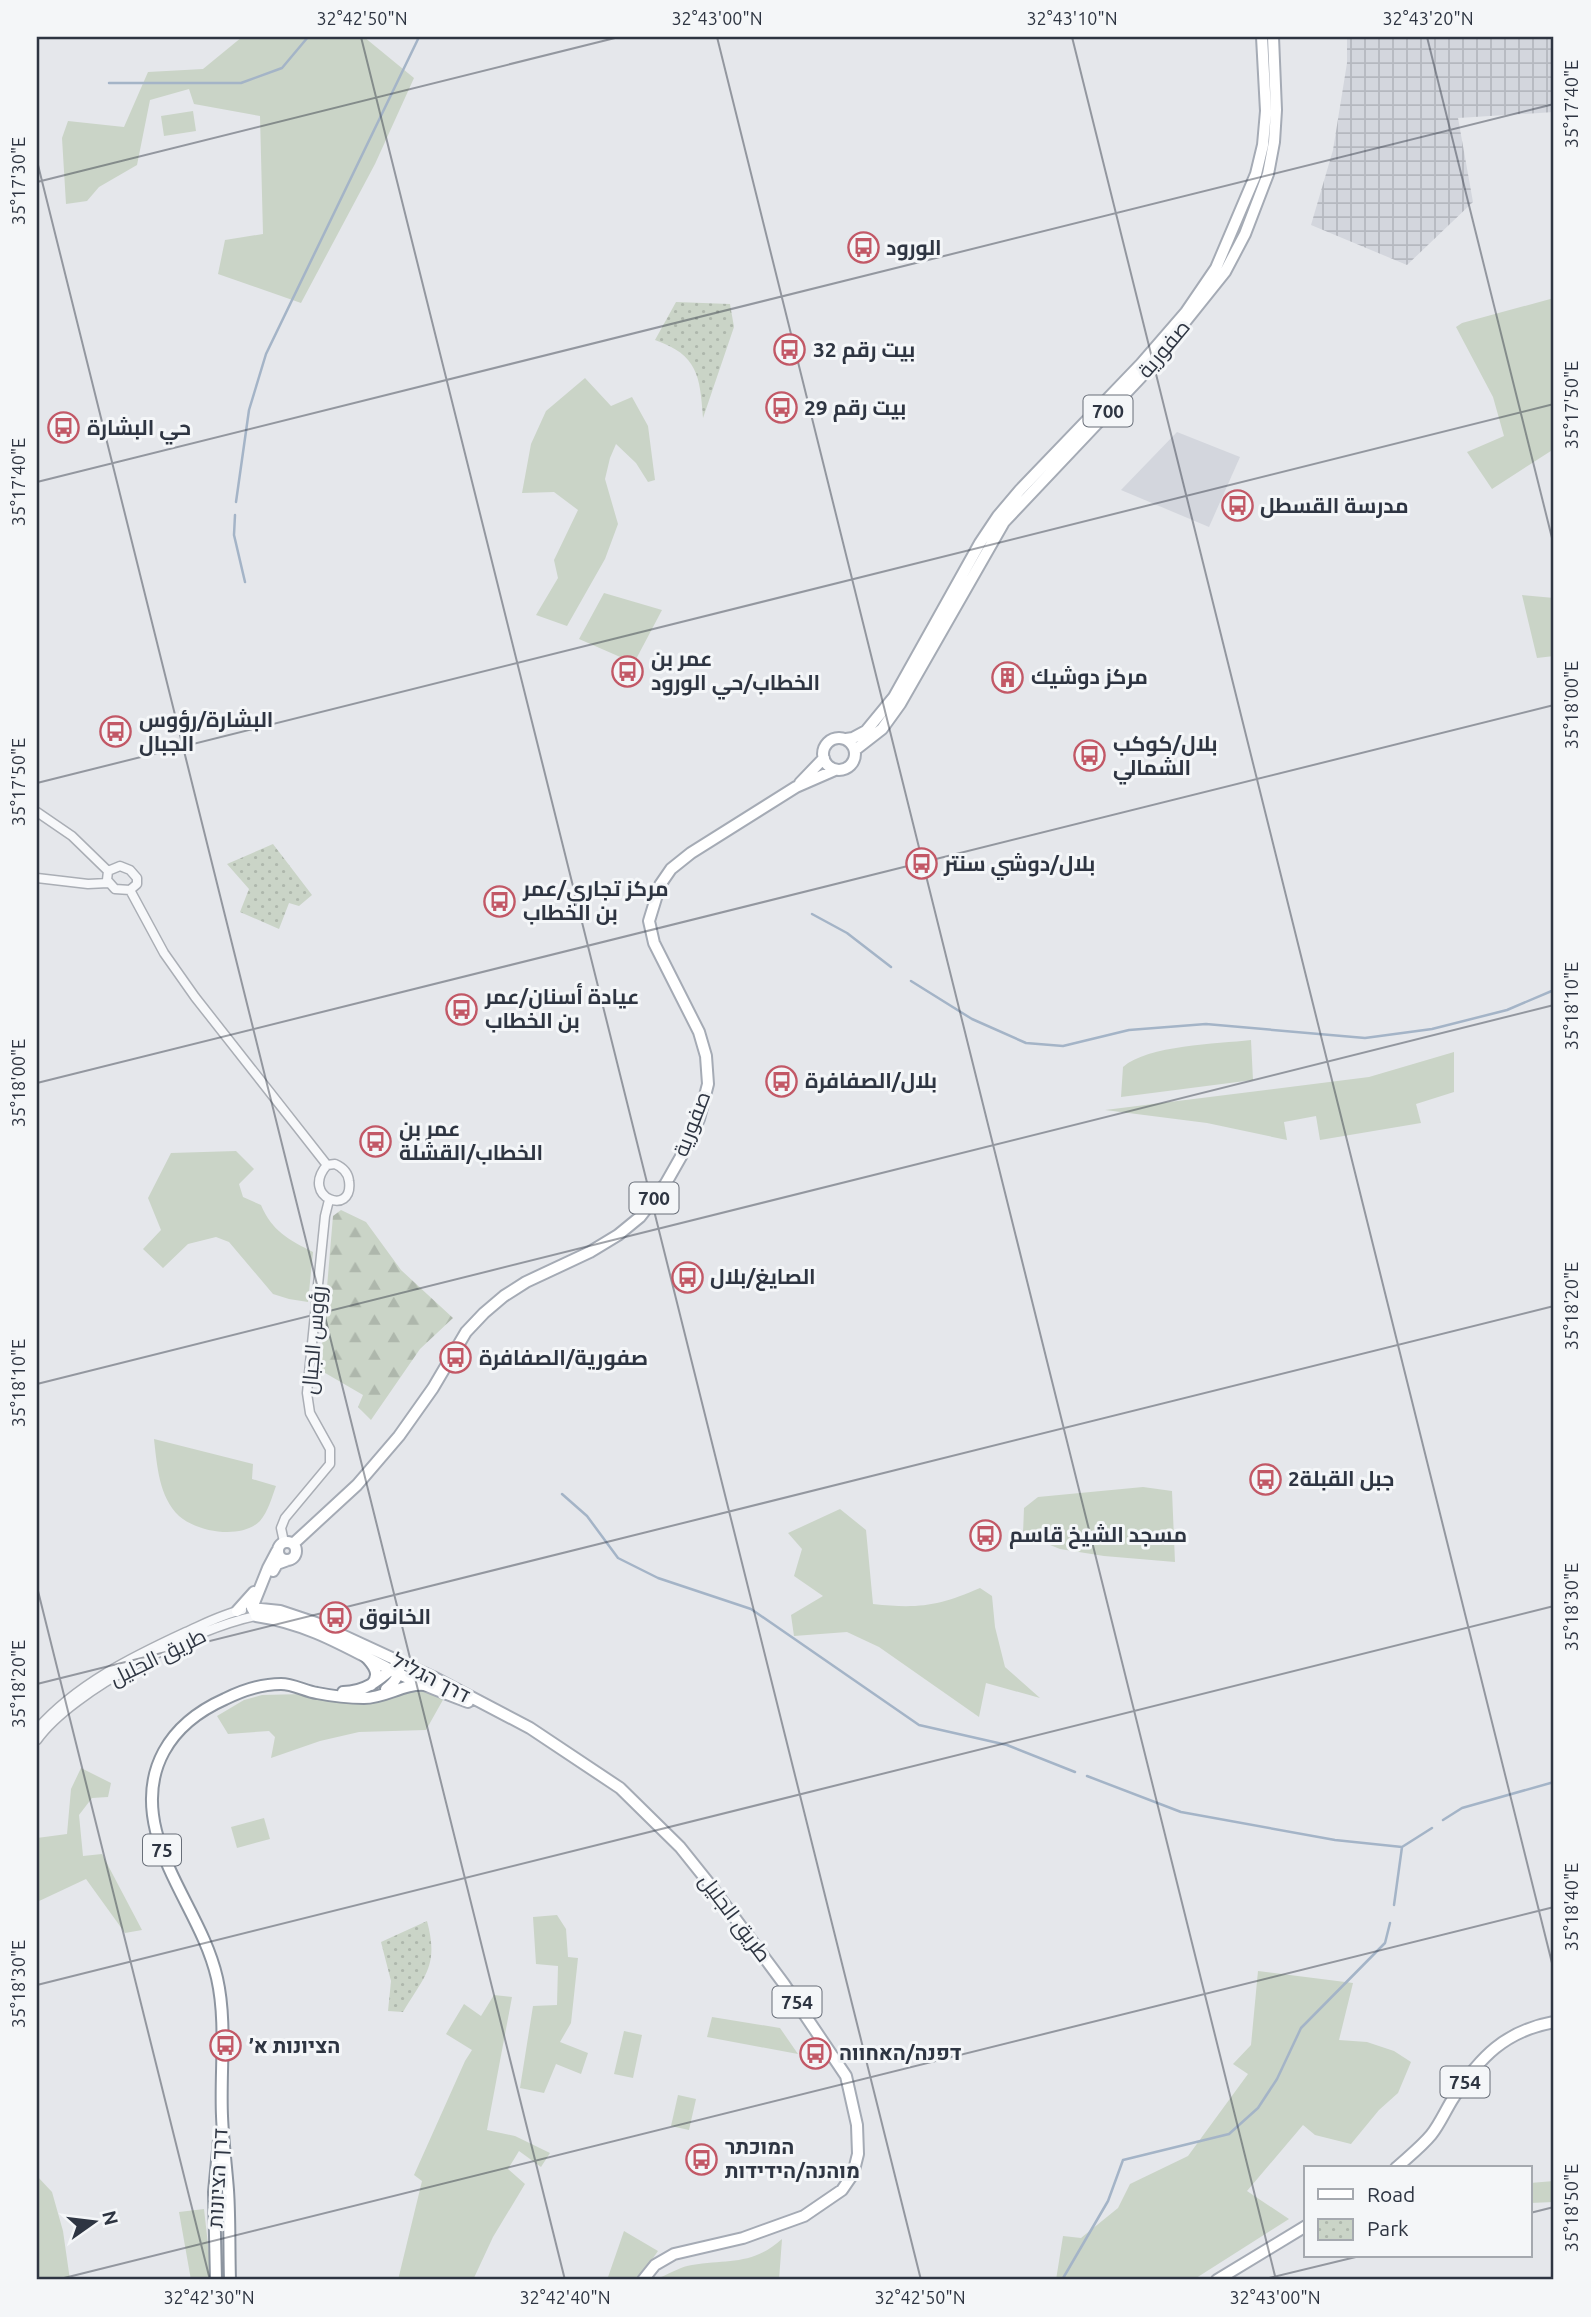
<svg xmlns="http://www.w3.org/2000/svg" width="1591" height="2317" viewBox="0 0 1591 2317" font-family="Ubuntu,Cairo,Heebo,sans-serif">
  <defs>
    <pattern id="industrial-grid" width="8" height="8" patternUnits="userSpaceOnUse" patternTransform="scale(1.75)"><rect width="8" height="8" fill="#d3d6dd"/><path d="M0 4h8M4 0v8" fill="none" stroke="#b5b8bf"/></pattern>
    <pattern id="forest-firs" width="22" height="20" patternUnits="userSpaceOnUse" patternTransform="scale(1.75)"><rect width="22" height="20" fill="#cad4c7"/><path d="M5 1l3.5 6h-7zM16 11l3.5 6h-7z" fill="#aeb7ac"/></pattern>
    <pattern id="park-dots" width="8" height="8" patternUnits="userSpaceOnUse" patternTransform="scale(1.75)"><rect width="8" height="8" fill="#cad4c7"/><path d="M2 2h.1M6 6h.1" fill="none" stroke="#aeb7ac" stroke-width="1.8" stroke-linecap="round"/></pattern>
  </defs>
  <rect width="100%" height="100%" fill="#e5e7eb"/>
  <path fill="#d3d6dd" d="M1177,432L1240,457L1209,527L1121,490Z"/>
  <path fill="url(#industrial-grid)" d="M1347,37H1554V112L1458,118L1473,202L1407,265L1311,225L1333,150L1347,63Z"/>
  <path fill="#cad4c7" d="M242,37H364L414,78L375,164L301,303L218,274L225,240L263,234L260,116L194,104L189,89L150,100L137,165L99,187L87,201L66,204L62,138L68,121L124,127L148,72L203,69Z
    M193,111L196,131L164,136L161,116Z
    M1554,298V449L1492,489L1467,452L1504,436L1493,397L1456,327L1462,323Z
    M585,378L611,406L632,397L648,426L655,480L648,482L636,463L616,444L610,458L605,479L618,524L605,559L567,626L536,615L558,578L554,560L578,510L554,492L522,493L531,444L546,411Z
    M604,593L662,610L634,663L579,639Z
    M1522,595L1554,598V656L1537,658Z
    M1251,1040L1253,1080L1121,1097L1123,1067C1148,1045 1217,1044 1251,1040Z
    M1454,1052V1092L1416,1104L1421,1123L1320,1140L1316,1116L1284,1122L1287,1140L1207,1123L1105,1110L1369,1077Z
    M236,1151L254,1169L239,1184L243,1197L261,1205C272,1231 289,1240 313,1252L308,1302L289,1299L273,1294L229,1242L216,1237L188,1244L163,1268L143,1249L161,1230L148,1198L171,1153Z
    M154,1439L253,1464L252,1479L276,1486C272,1497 268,1512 260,1521C241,1540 197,1532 179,1516C159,1497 157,1465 154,1439Z
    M1143,1487L1172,1491L1175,1562L1104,1556L1060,1549L1023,1534L1024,1508L1038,1497Z
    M840,1509L866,1530L873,1604C918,1609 939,1606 980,1588L992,1596L995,1627L1005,1667L1040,1698L986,1683L979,1717L879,1647L847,1632L794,1636L791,1615L823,1596L794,1576L802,1549L788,1533Z
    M417,1687L444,1698L426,1730L359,1732L320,1741L271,1758L275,1737L269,1731L228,1734L217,1716L244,1700L262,1695L305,1694L342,1697Z
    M81,1768L111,1783L108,1797L92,1798L79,1815L83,1856L102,1854L142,1930L125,1933L86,1879L37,1902V1838L67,1834L71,1789Z
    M264,1818L270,1839L237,1848L231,1827Z
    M557,1915L566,1929L568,1957L578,1958L571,2023L560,2042L588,2053L581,2074L556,2064L544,2093L520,2088L533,2006L557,2005L558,1966L536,1964L533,1917Z
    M1258,1971L1353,1983L1339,2040L1367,2042L1394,2051L1411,2062L1398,2093L1379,2110L1351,2144L1315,2135L1303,2125L1247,2191L1289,2219L1193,2280H1056L1063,2236L1081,2238L1118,2208L1130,2184L1188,2156L1248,2074L1233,2064L1251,2045Z
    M494,1995L512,1997L487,2130L515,2136L550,2153L541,2167L519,2151L508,2169L525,2184L493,2237L473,2280H398L422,2181L414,2175L465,2061L472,2050L446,2034L464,2004L481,2016Z
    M712,2017L780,2028L798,2054L707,2037Z
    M624,2031L642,2035L633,2078L614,2074Z
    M678,2095L696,2099L689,2130L671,2126Z
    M37,2176L52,2192L63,2231L70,2280H37Z
    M1554,2181V2202L1530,2203V2183Z
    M204,2209L212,2280H191L179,2212Z
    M624,2231L658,2251L638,2280H607Z
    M782,2239L779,2280H660L661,2277C671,2273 682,2266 692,2265C728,2259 752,2266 782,2239Z"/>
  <path fill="url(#forest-firs)" d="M341,1210L366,1222L401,1270L453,1318L420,1349L371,1420L358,1407L363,1395L320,1370L333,1216Z"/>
  <path fill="url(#park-dots)" d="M676,302L730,304L734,327L703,418C700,376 698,355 655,340Z
    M273,844L312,895L299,906L289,903L279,929L240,912L249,889L227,864Z
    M427,1921C439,1966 425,1975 403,2012L388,2011L391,1981L381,1942Z"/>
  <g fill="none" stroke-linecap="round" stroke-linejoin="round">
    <path stroke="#a4b4c7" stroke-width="2.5" d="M109,83H241L282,68L308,37
      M236,502L249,410L266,354L419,37
      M235,515L234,535L245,582
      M812,914L847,933L891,967
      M911,981L972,1019L1026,1043L1063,1046L1129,1030L1206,1024L1365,1038L1432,1029L1507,1010L1554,990
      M562,1494L587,1516L618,1558L658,1578L751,1609L919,1725L1007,1745L1075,1772
      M1087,1776L1181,1812L1335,1840L1402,1847L1432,1828
      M1443,1820L1462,1808L1554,1782
      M1394,1905L1402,1847
      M1062,2280L1108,2201L1123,2160L1229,2134L1258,2108L1277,2079L1301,2028L1385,1943L1390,1923"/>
    <defs>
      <path id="tertiary" d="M37,812L72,836L108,871
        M120,866L130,870L137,878V884L130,890L115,889L107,880L108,871Z
        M37,878L88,884L108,883
        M130,890L164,953L195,997L327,1165
        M335,1164C342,1167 348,1172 349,1181C354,1218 299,1197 327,1165Z
        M284,1542L281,1528L285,1518L330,1464V1449L310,1413L307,1393L325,1216L329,1200
        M37,1729C77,1684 132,1657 186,1632C204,1624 223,1614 242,1610
        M37,1740C72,1690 196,1628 256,1616"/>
      <path id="primary" d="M823 754a16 16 0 1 1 32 0a16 16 0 1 1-32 0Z
        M846,739L853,738L866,731L894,697L980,543L998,516L1020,490L1141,364L1186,312L1216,268L1256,174L1263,145L1266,111L1262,37
        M855,750L882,729L900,704L1004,522L1141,377L1225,272L1245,234L1268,174L1274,142L1276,110L1273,37
        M800,783L824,758
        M278 1551a9 9 0 1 1 18 0a9 9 0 1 1-18 0Z
        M293,1544L357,1485L399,1436L433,1388L466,1332L484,1313L504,1296L526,1282L590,1252L618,1235L640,1217L666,1183L687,1146L699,1119L708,1084L706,1056L699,1032L654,943L649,921L660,885L671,869L691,853L796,787L835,770
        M273,1571L277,1564L288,1560
        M252,1608L280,1611L316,1623L433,1677L530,1728L620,1788L680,1847L708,1882L784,1984L846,2076L857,2125L858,2154L853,2174L842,2190L804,2216L743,2238L674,2254L655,2265L643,2280
        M237,1611L254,1592
        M255,1613L252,1608L268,1568L277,1551
        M256,1616C311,1624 349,1649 397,1673C420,1684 444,1693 468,1702
        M1396,2168C1408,2157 1421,2147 1431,2135C1440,2124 1446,2109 1454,2097C1480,2057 1505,2031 1554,2022
        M1217,2280L1306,2226"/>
      <path id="trunk" d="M365,1656C373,1664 382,1675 371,1685
        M386,1689C396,1682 400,1674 400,1662
        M343,1692C368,1692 382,1677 400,1662
        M216,2280L214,2192L219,2140
        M230,2280C229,2250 230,2220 228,2190C226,2165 223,2141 222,2116C220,2071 227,2022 217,1978C205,1926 169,1883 156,1831C141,1770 169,1724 225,1699C243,1690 260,1684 281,1684C293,1684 305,1691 317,1693C332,1696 348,1698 364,1698C386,1698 403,1683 426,1685"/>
    </defs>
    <use href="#tertiary" stroke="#aaaeb5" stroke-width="11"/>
    <use href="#primary" stroke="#a5abb5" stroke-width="14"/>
    <use href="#trunk" stroke="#8d95a0" stroke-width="14"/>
    <use href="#tertiary" stroke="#f7f8fa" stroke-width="8"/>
    <use href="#primary" stroke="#fff" stroke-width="10"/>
    <use href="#trunk" stroke="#fff" stroke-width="10"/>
  </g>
  <path fill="none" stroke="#2e3542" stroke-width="2" stroke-opacity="0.45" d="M361,37L921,2280M717,37L1276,2280M1072,37L1554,1971M1427,37L1554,546M37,161L565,2280M37,182L619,37M37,482L1554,104M37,783L1554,404M37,1083L1554,705M37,1384L1554,1005M37,1587L210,2280M37,1684L1554,1306M37,1985L1554,1606M1530,2213L1554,2207M56,2280L1554,1907M1261,2280L1360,2256"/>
  <defs>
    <symbol id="bus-ring" viewBox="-11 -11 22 22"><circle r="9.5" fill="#f4f6f8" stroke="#c25866" stroke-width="1.5"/><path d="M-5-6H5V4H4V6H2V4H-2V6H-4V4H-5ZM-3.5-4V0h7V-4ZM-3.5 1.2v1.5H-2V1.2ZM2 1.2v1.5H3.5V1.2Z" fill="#c25866"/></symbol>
    <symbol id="building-ring" viewBox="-11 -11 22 22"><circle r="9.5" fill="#f4f6f8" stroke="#c25866" stroke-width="1.5"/><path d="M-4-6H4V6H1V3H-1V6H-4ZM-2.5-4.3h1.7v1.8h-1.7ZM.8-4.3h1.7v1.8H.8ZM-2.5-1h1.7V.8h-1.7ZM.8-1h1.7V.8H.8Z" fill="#c25866"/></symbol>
  </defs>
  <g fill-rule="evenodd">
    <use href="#bus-ring" x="846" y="230" width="35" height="35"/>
    <use href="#bus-ring" x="772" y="332" width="35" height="35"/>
    <use href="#bus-ring" x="764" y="390" width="35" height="35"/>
    <use href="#bus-ring" x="46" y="410" width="35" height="35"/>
    <use href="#bus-ring" x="1220" y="488" width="35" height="35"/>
    <use href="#bus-ring" x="610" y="654" width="35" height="35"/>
    <use href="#building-ring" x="990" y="660" width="35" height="35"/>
    <use href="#bus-ring" x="98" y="714" width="35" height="35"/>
    <use href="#bus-ring" x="1072" y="738" width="35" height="35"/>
    <use href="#bus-ring" x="904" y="846" width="35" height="35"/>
    <use href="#bus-ring" x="482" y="884" width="35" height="35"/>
    <use href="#bus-ring" x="444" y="992" width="35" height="35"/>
    <use href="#bus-ring" x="764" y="1064" width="35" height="35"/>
    <use href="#bus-ring" x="358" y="1124" width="35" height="35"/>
    <use href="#bus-ring" x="670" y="1260" width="35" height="35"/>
    <use href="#bus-ring" x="438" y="1340" width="35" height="35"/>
    <use href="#bus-ring" x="1248" y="1462" width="35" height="35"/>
    <use href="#bus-ring" x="968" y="1518" width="35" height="35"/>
    <use href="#bus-ring" x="318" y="1600" width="35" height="35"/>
    <use href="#bus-ring" x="208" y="2028" width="35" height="35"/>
    <use href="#bus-ring" x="798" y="2036" width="35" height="35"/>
    <use href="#bus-ring" x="684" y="2142" width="35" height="35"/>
  </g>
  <g text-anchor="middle" stroke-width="6" stroke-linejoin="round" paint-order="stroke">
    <g fill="#f4f6f8" stroke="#696f79" stroke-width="2">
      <rect x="1083.5" y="395.5" width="49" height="31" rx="5"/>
      <rect x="629.5" y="1182.5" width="49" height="31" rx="5"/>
      <rect x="143" y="1834.5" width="38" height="31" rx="5"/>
      <rect x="772.5" y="1986.5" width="49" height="31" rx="5"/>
      <rect x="1440.5" y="2066.5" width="49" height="31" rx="5"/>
    </g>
    <g font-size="19" font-weight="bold" fill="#2e3542">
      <text x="1108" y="418">700</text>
      <text x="654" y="1205">700</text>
      <text x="162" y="1857">75</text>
      <text x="797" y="2009">754</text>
      <text x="1465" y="2089">754</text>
    </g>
    <g font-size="21" font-weight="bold" fill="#2e3542" stroke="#f4f6f8" text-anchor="start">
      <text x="886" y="255">الورود</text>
      <text x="813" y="357">بيت رقم 32</text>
      <text x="804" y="415">بيت رقم 29</text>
      <text x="87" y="435">حي البشارة</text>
      <text x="1260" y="513">مدرسة القسطل</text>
      <text x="651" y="666">عمر بن<tspan x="651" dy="24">الخطاب/حي الورود</tspan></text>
      <text x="1031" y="684">مركز دوشيك</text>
      <text x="139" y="727">البشارة/رؤوس<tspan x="139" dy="24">الجبال</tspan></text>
      <text x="1113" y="751">بلال/كوكب<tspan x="1113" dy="24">الشمالي</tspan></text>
      <text x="944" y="871">بلال/دوشي سنتر</text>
      <text x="523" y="896">مركز تجاري/عمر<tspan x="523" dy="24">بن الخطاب</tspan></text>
      <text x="485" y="1004">عيادة أسنان/عمر<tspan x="485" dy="24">بن الخطاب</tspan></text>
      <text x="805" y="1088">بلال/الصفافرة</text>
      <text x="399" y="1136">عمر بن<tspan x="399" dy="24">الخطاب/القشلة</tspan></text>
      <text x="710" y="1284">الصايغ/بلال</text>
      <text x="479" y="1365">صفورية/الصفافرة</text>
      <text x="1288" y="1486">جبل القبلة2</text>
      <text x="1009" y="1542">مسجد الشيخ قاسم</text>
      <text x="359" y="1624">الخانوق</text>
      <text x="249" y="2053">הציונות א׳</text>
      <text x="839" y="2060">דפנה/האחווה</text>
      <text x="725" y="2154">המוכתר<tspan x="725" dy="24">מוהנה/הידידות</tspan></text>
    </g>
    <g font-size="21" fill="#2e3542" stroke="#f4f6f8">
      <text transform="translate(1164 349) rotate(-50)" y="7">صفورية</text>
      <text transform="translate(692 1124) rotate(-69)" y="7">صفورية</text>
      <text transform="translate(314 1340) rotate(-85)" y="7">رؤوس الجبال</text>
      <text transform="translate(158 1657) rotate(-26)" y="7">طريق الجليل</text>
      <text transform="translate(431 1678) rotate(27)" y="7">דרך הגליל</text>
      <text transform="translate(735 1918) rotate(53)" y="7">طريق الجليل</text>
      <text transform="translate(218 2178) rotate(-87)" y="7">דרך הציונות</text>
    </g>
  </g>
  <rect width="1591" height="2317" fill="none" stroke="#f4f6f8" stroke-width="77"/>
  <rect x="1304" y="2166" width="228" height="91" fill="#f4f6f8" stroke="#a5a9af" stroke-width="2"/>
  <rect x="1318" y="2189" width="35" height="10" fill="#ffffff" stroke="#a5a9af" stroke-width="2"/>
  <text x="1367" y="2202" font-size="21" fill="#2e3542">Road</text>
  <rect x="1318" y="2219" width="35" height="21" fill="url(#park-dots)" stroke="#a5a9af" stroke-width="2"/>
  <text x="1367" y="2236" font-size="21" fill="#2e3542">Park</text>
  <g transform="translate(94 2222) rotate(76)" stroke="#f4f6f8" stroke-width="5" paint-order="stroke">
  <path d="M0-5L12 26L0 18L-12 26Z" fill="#2e3542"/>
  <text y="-10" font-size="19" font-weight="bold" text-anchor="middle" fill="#2e3542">N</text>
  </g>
  <rect x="38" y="38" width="1514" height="2240" fill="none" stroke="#2e3542" stroke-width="2.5"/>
  <g font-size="18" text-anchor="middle" fill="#2e3542">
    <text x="362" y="25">32°42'50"N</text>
    <text x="717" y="25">32°43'00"N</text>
    <text x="1072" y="25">32°43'10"N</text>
    <text x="1428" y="25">32°43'20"N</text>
    <text transform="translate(1572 104) rotate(-90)" y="6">35°17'40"E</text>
    <text transform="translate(19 181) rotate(-90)" y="6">35°17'30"E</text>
    <text transform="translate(1572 405) rotate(-90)" y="6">35°17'50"E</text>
    <text transform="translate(19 482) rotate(-90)" y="6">35°17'40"E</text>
    <text transform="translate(1572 705) rotate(-90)" y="6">35°18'00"E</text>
    <text transform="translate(19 782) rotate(-90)" y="6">35°17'50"E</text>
    <text transform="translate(1572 1006) rotate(-90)" y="6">35°18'10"E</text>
    <text transform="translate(19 1083) rotate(-90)" y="6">35°18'00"E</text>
    <text transform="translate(1572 1306) rotate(-90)" y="6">35°18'20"E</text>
    <text transform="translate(19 1383) rotate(-90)" y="6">35°18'10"E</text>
    <text transform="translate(1572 1607) rotate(-90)" y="6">35°18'30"E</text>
    <text transform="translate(19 1684) rotate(-90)" y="6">35°18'20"E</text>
    <text transform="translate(1572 1907) rotate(-90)" y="6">35°18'40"E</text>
    <text transform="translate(19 1984) rotate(-90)" y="6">35°18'30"E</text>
    <text transform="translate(1572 2208) rotate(-90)" y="6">35°18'50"E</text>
    <text x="209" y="2304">32°42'30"N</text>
    <text x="565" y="2304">32°42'40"N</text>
    <text x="920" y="2304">32°42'50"N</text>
    <text x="1275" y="2304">32°43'00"N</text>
  </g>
</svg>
